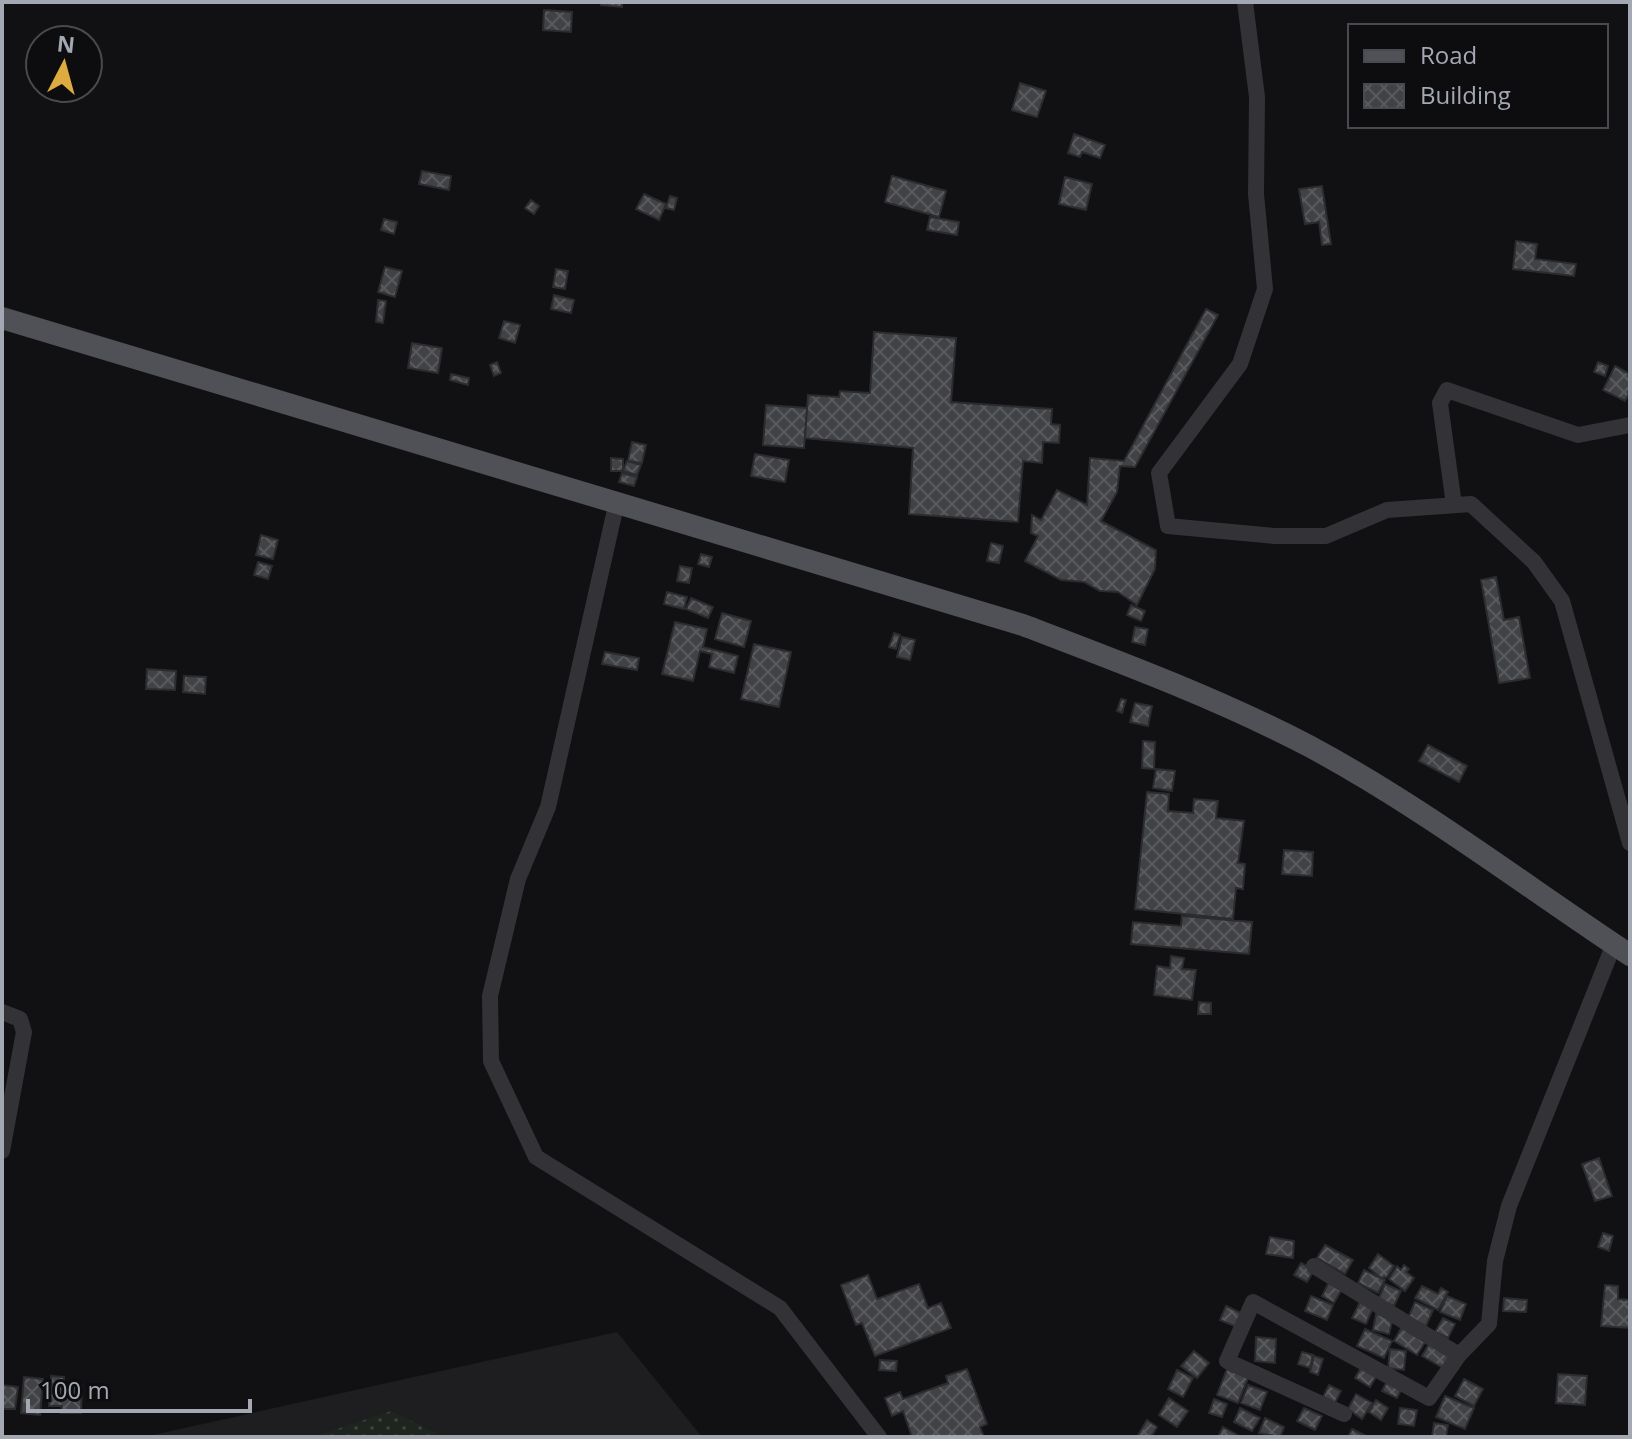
<svg xmlns="http://www.w3.org/2000/svg" width="1632" height="1439" viewBox="0 0 1632 1439" font-family="'Open Sans',sans-serif">
  <defs>
    <pattern id="grass-dots" width="8" height="8" patternUnits="userSpaceOnUse" patternTransform="scale(2)"><rect width="8" height="8" fill="#1e251f"/><path d="M2 2h.1M6 6h.1" fill="none" stroke="#3c423d" stroke-width="1.8" stroke-linecap="round"/></pattern>
    <pattern id="building-cross-hatch" width="8" height="8" patternUnits="userSpaceOnUse" patternTransform="scale(2)"><rect width="8" height="8" fill="#414246"/><path d="M0 0l8 8M0 8l8-8" fill="none" stroke="#595a5e"/></pattern>
  </defs>
  <rect width="100%" height="100%" fill="#111113"/>
  <path fill="#1e1e20" d="M617,1332L702,1437H144Z"/>
  <path fill="url(#grass-dots)" d="M391,1411L444,1437H313Z"/>
  <path fill="url(#building-cross-hatch)" stroke="#2c2c2e" stroke-width="2" d="M601,2H622V7L601,5Z
    M544,10L572,12L571,32L543,30Z
    M1020,83L1046,91L1037,117L1012,110Z
    M1074,134L1105,145L1100,158L1082,152L1080,157L1068,153Z
    M422,171L451,176L449,190L419,184Z
    M892,176L946,191L939,217L885,202Z
    M1065,177L1092,184L1086,210L1059,204Z
    M1322,186L1331,244L1322,245L1319,222L1305,224L1299,189Z
    M644,194L666,204L659,220L636,209Z
    M670,196L677,198L674,210L666,208Z
    M531,200L539,206L534,214L525,208Z
    M930,217L959,222L957,235L927,230Z
    M384,219L397,222L394,234L381,230Z
    M1516,241L1537,244L1535,259L1576,264L1574,276L1513,269Z
    M385,267L402,271L395,297L378,292Z
    M556,269L568,271L565,289L553,287Z
    M554,295L574,300L571,313L551,309Z
    M378,300L386,301L383,323L376,322Z
    M1206,309L1218,315L1135,467L1120,466L1117,492L1101,521L1156,550L1155,569L1137,605L1118,592L1100,591L1084,582L1061,580L1025,561L1038,536L1031,533L1032,515L1041,520L1057,490L1087,505L1090,458L1124,461Z
    M504,321L520,325L515,343L499,338Z
    M874,332L956,338L951,402L1052,409L1051,424L1060,425L1059,443L1043,442L1042,463L1023,461L1018,522L909,514L913,448L805,438L808,395L839,397L840,391L870,393Z
    M412,343L442,348L438,373L408,368Z
    M497,362L501,373L494,376L490,365Z
    M1598,362L1608,366L1605,376L1594,372Z
    M1615,366L1630,374V392L1625,401L1603,390Z
    M451,374L469,378L468,385L450,380Z
    M766,405L807,408L804,448L763,445Z
    M632,442L646,445L642,463L628,461Z
    M755,454L789,460L785,482L751,476Z
    M611,458L623,459V471H611Z
    M627,461L641,465L637,475L623,471Z
    M622,473L637,477L634,486L619,482Z
    M261,535L278,540L273,559L256,555Z
    M991,543L1003,546L999,563L987,561Z
    M701,554L712,557L709,567L698,564Z
    M258,562L272,566L268,579L254,575Z
    M680,566L692,568L689,583L677,581Z
    M1496,577L1504,620L1519,617L1530,678L1499,683L1481,580Z
    M667,592L687,597L684,609L664,604Z
    M691,598L713,607L708,618L686,609Z
    M1131,605L1145,611L1141,621L1127,615Z
    M722,613L751,621L744,647L715,639Z
    M675,622L707,629L703,647L738,656L734,673L709,667L712,654L700,651L693,681L662,674Z
    M1135,627L1148,629L1145,645L1132,642Z
    M894,633L900,635L896,649L889,647Z
    M902,637L915,640L910,660L897,657Z
    M754,644L791,652L779,707L741,699Z
    M605,652L639,658L637,670L602,664Z
    M147,669L176,671L175,690L146,689Z
    M184,676L206,677L205,694L183,692Z
    M1121,699L1126,700L1122,713L1117,711Z
    M1135,703L1152,706L1148,726L1130,722Z
    M1143,741L1155,742L1154,769L1142,768Z
    M1428,745L1467,766L1459,782L1419,761Z
    M1156,769L1175,771L1172,791L1153,788Z
    M1147,792L1169,794L1168,811L1193,813L1194,799L1218,801L1216,818L1244,821L1238,863L1245,864L1243,889L1236,888L1233,919L1135,909Z
    M1284,850L1313,852L1312,876L1282,874Z
    M1182,916L1252,922L1249,954L1131,944L1133,922L1181,926Z
    M1171,956L1184,958L1182,969L1196,970L1192,1000L1154,995L1157,966L1170,968Z
    M1199,1002L1211,1003V1014H1198Z
    M1599,1158L1612,1196L1595,1201L1582,1164Z
    M1603,1233L1613,1236L1609,1251L1598,1247Z
    M1270,1237L1294,1241L1293,1258L1266,1254Z
    M1325,1245L1353,1260L1345,1274L1317,1258Z
    M1378,1254L1394,1266L1387,1277L1381,1278L1369,1268Z
    M1301,1263L1314,1270L1307,1282L1294,1275Z
    M1404,1265L1409,1269L1406,1272L1414,1278L1405,1291L1389,1279L1397,1266L1401,1270Z
    M1364,1270L1385,1280L1378,1293L1358,1283Z
    M868,1275L877,1299L919,1284L928,1308L941,1303L951,1328L875,1356L862,1323L856,1325L841,1285Z
    M1329,1282L1342,1289L1334,1303L1322,1296Z
    M1385,1284L1401,1291L1394,1306L1378,1300Z
    M1605,1285L1618,1286V1299L1630,1300V1328L1601,1326Z
    M1422,1286L1438,1294L1441,1288L1448,1292L1438,1310L1415,1298Z
    M1311,1296L1333,1305L1327,1320L1305,1311Z
    M1447,1296L1466,1304L1460,1320L1440,1312Z
    M1504,1298L1527,1300L1526,1312L1503,1311Z
    M1360,1302L1373,1308L1366,1324L1352,1318Z
    M1415,1302L1433,1310L1426,1326L1408,1318Z
    M1226,1306L1245,1315L1239,1328L1220,1320Z
    M1376,1314L1393,1318L1389,1334L1373,1330Z
    M1443,1318L1455,1324L1448,1338L1435,1332Z
    M1403,1325L1427,1339L1417,1355L1394,1341Z
    M1365,1329L1392,1341L1384,1358L1357,1346Z
    M1256,1337L1276,1339L1275,1363L1255,1361Z
    M1429,1344L1450,1357L1443,1368L1422,1356Z
    M1390,1349L1406,1351L1404,1370L1388,1368Z
    M1194,1351L1209,1363L1197,1378L1181,1366Z
    M1302,1352L1313,1355L1310,1368L1298,1364Z
    M1314,1356L1323,1359L1318,1375L1310,1372Z
    M880,1360L897,1361L896,1371L879,1370Z
    M1362,1366L1377,1375L1370,1387L1355,1378Z
    M967,1369L987,1424L980,1427L984,1437H912L903,1411L892,1416L885,1398L900,1392L903,1399L948,1383L946,1376Z
    M1227,1369L1248,1378L1238,1403L1217,1395Z
    M1177,1370L1193,1378L1183,1397L1168,1389Z
    M1558,1374L1587,1376L1585,1405L1556,1403Z
    M51,1376L64,1377V1385L82,1386L81,1413H61L62,1406H49Z
    M24,1377L43,1379L40,1415L21,1413Z
    M1389,1377L1404,1384L1397,1398L1382,1391Z
    M1464,1379L1483,1389L1474,1406L1455,1396Z
    M2,1385L18,1387L15,1409H2Z
    M1248,1385L1267,1392L1260,1410L1241,1403Z
    M1329,1385L1341,1391L1335,1403L1323,1397Z
    M1356,1394L1372,1403L1362,1419L1348,1409Z
    M1445,1396L1474,1408L1465,1429L1436,1417Z
    M1169,1398L1188,1411L1177,1427L1159,1415Z
    M1214,1399L1227,1404L1222,1417L1209,1413Z
    M1376,1400L1388,1408L1381,1420L1369,1412Z
    M1240,1408L1260,1418L1252,1431L1234,1422Z
    M1304,1408L1322,1416L1315,1430L1297,1421Z
    M1400,1408L1417,1410L1414,1426L1398,1424Z
    M1265,1418L1284,1427L1280,1437L1259,1433Z
    M1147,1420L1157,1427L1151,1437H1137Z
    M1434,1423L1448,1425L1446,1437H1432Z
    M1223,1427L1241,1437H1218Z
    M1352,1429L1368,1437H1348Z"/>
  <g fill="none" stroke-linecap="round" stroke-linejoin="round">
    <path stroke="#333337" stroke-width="16" d="M1245,2L1257,97L1256,194L1265,289L1240,364L1159,473L1168,526L1274,536H1326L1387,510L1471,504L1534,562L1562,601L1630,843
      M617,501L548,807L518,879L490,996L491,1061L536,1157L780,1308L879,1437
      M1454,505L1440,403L1447,390L1578,435L1630,425
      M2,1012L20,1019L24,1032L2,1151
      M1314,1266L1459,1355
      M1344,1414L1227,1361L1253,1302L1429,1398L1459,1355L1489,1324L1495,1261L1509,1206L1614,944"/>
    <path stroke="#4f5156" stroke-width="22" d="M2,318L1023,625C1120,662 1217,698 1309,746C1421,806 1524,885 1630,955"/>
  </g>
  <rect width="1632" height="1439" fill="none" stroke="#a4a8b2" stroke-width="8"/>
  <rect x="1348" y="24" width="260" height="104" fill="#0d0c0e" stroke="#494a50" stroke-width="2"/>
  <rect x="1364" y="50" width="40" height="12" fill="#4f5156" stroke="#494a50" stroke-width="2"/>
  <text x="1420" y="64" font-size="24" fill="#a4a8b2">Road</text>
  <rect x="1364" y="84" width="40" height="24" fill="url(#building-cross-hatch)" stroke="#494a50" stroke-width="2"/>
  <text x="1420" y="104" font-size="24" fill="#a4a8b2">Building</text>
  <g transform="translate(64 64) rotate(6)"><circle r="38" fill="#0d0c0e" stroke="#494a50" stroke-width="2"/>
  <path d="M0-6L14 30L0 20L-14 30Z" fill="#ddab3f"/>
  <text y="-12" font-size="22" font-weight="bold" text-anchor="middle" fill="#a4a8b2">N</text>
  </g>
  <path d="M28 1399v12h222v-12" fill="none" stroke="#a4a8b2" stroke-width="4"/>
  <text x="40" y="1399" font-size="24" fill="#a4a8b2" stroke="#0d0c0e" stroke-width="6" paint-order="stroke">100 m</text>
</svg>
